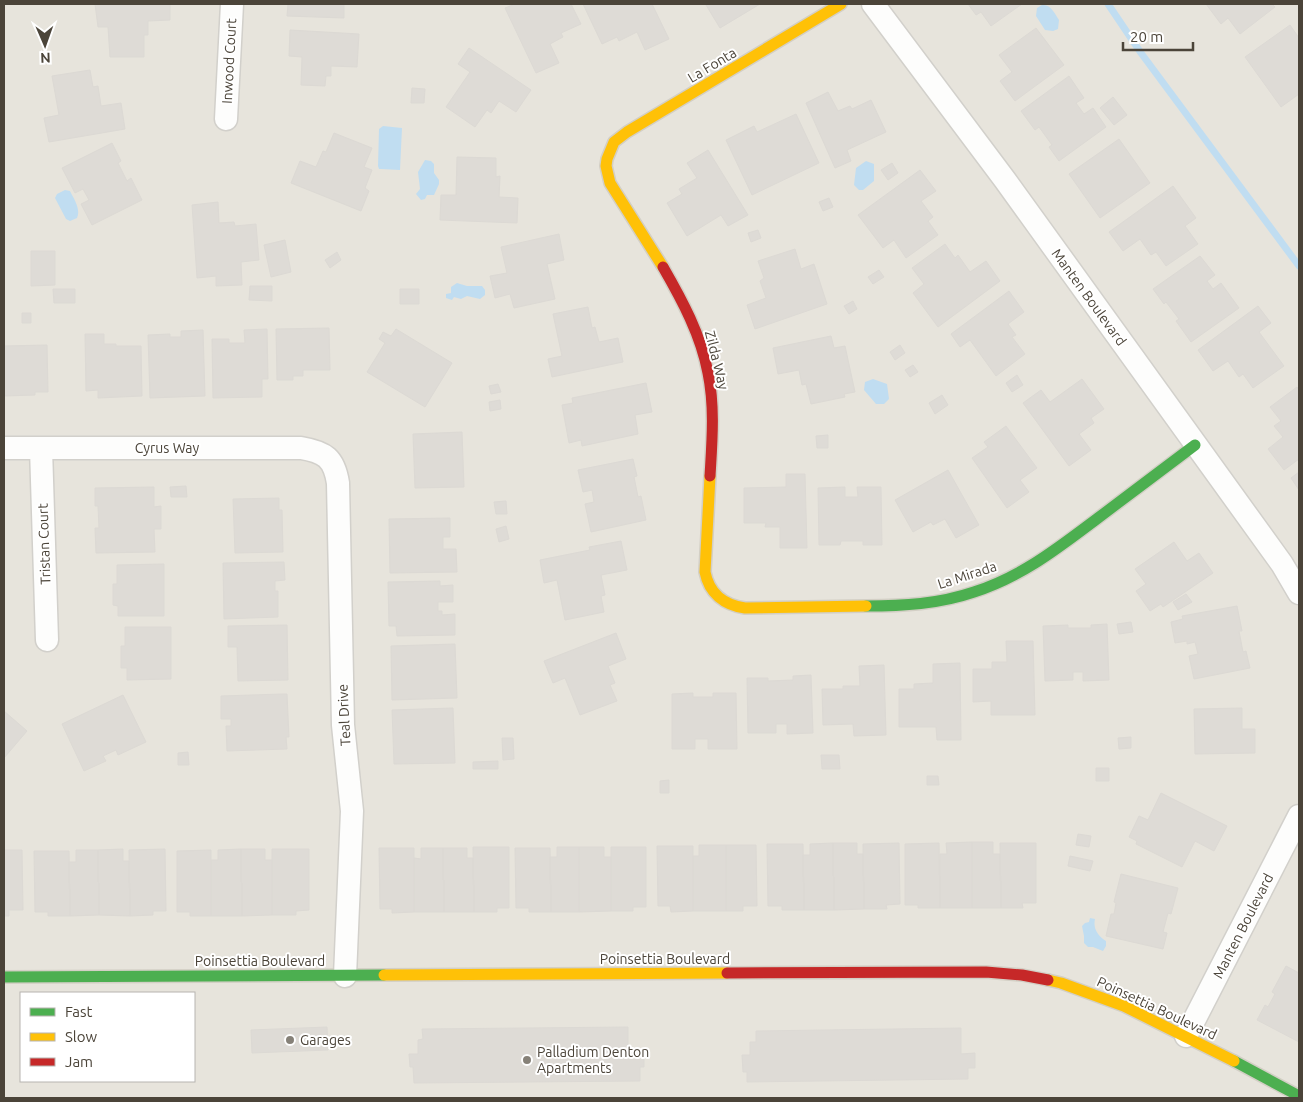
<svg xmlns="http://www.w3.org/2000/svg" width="1303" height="1102" viewBox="0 0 1303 1102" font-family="Ubuntu,sans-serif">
  <rect width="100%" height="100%" fill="#f4f2ee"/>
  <path fill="#e7e4dc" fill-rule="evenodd" d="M4,4H1299V1098H4ZM21,993H194V1081H21Z"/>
  <path fill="#c0ddf1" d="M1042,5C1051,4 1055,14 1059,20L1058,29L1053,31L1045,30L1036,16L1037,8Z
    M383,126L402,128L400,170L381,169H379L378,166L379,129Z
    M425,160L431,161L434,164V173L439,180V184L434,195H427L425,199L421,200L416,194L420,189L418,172Z
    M866,161L874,164V181L863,190H859L854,185L856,168Z
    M65,190L70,191C74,199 81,209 77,218L70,221L66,219L55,198L57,194Z
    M457,283L467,286H482L485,290V295L480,299L467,296L461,299L454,297L452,300L446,298V294L451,293V287Z
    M873,379L887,384L889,399L884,404H876L864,390L865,382Z
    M1090,918L1095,919C1093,928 1097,935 1106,941V946L1103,951L1093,947H1088L1084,943V936L1082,926L1085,923L1089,922Z"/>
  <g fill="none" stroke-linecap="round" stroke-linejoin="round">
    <path stroke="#c0ddf1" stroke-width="7" d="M1108,4L1141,53L1299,266"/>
  </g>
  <path fill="#dedbd6" stroke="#dcd9d4" d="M95,4H170V20L148,21V35H144V57H110L108,27H98Z
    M288,4H344V18L287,16Z
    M515,4H571L581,24L561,33L563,37L550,44L559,63L536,73L505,8Z
    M583,4H652L669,39L645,50L637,32L619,41L617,37L602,44Z
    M707,4H760L720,28L706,5Z
    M968,4H1022L991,26L981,12L976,15Z
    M1206,4H1272L1275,7L1240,34L1228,18L1221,24Z
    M1290,25L1299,38V94L1281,107L1245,57Z
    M1036,28L1064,65L1015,101L1000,81L1012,72L999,55Z
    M290,30L359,34L357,67L331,66V76H326L325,86L301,85L302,57L289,56Z
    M469,48L531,90L516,112L499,101L491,113L487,110L475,127L446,107L470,72L458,64Z
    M90,70L93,87L98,86L101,106L121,103L125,129L49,142L44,118L59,115L52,76Z
    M1069,76L1084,98L1076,103L1084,114L1093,108L1106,127L1059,161L1049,147L1052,145L1039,127L1035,130L1021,111Z
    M412,88L425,89L424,103H411Z
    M828,92L838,111L850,106L852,109L871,100L886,132L847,150L851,161L835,168L806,103Z
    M1113,97L1127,115L1114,125L1100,108Z
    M796,114L819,163L752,195L726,140L754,126L757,132Z
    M334,133L372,148L364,167L372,170L365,188L369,191L361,211L291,183L300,161L316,167L323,151L326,152Z
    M1119,139L1150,183L1100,218L1069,174Z
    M112,143L121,161L118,163L127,181L131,178L142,200L92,225L81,204L89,200L83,189L75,193L62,168Z
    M708,150L748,215L728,226L721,215L687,236L667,203L682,194L679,189L697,178L687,163Z
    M457,157L496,158V177L500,176L499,197L518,198L517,223L440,220L441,195H456Z
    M892,163L898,173L888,180L881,170Z
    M920,170L936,191L921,201L933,217L928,221L938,235L906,258L894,240L883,248L858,215Z
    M1173,186L1196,218L1185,226L1198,244L1166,266L1156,252L1151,255L1140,239L1123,251L1109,232Z
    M829,198L833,207L823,211L819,202Z
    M218,202L219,223L234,222L235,226L256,224L259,260L241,262L242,285L216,286V276L197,278L192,205Z
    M758,230L761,238L751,242L748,233Z
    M559,234L564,260L547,264L555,299L514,308L510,294L495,298L490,276L507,273L501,247Z
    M285,240L291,272L271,277L264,245Z
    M945,244L955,258L958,255L970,272L986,261L1000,281L938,327L913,293L924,284L912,268Z
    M795,249L801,269L814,264L827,304L755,329L747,305L766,298L760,281L764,278L758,261Z
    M31,251H55V285L31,286Z
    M337,252L341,260L330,268L325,260Z
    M1200,256L1215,275L1207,281L1213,289L1221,283L1239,308L1191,342L1176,321L1179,319L1166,302L1164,304L1153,289Z
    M879,270L884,277L873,284L868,277Z
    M250,286H272V301L249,300Z
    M53,289H75V303H54Z
    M400,289H419V304H400Z
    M1009,291L1024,312L1008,324L1016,335L1012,337L1025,354L996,376L970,340L960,347L951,334Z
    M853,301L857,309L849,314L844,306Z
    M1258,306L1271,323L1259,332L1284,366L1253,388L1243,374L1239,377L1228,361L1213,371L1198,350Z
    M588,307L592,328L595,327L599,342L618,338L623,362L552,377L548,359L562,356L553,314Z
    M22,313H31V323H22Z
    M329,328L330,370H303V376H293V380H277L276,329Z
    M267,329L268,379H262V397L213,398L212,339H229V343H245L244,330Z
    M396,329L452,363L425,407L367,372L385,343L379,339L383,332L391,336Z
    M203,330L205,396L150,398L148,335L170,334V337H181V331Z
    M85,334H104V344H116V346H141L142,396L98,398V390L86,391Z
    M831,336L834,348L845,346L855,392L844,394L845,397L811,404L806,384L802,385L799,370L778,374L773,348Z
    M47,345L48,392H35V395L4,396V346Z
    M900,345L905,353L895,360L890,352Z
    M913,365L918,372L910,377L905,370Z
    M1017,375L1023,385L1012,392L1006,383Z
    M1082,379L1104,409L1091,418L1094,423L1079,434L1091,450L1069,466L1023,403L1041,390L1050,402Z
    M646,383L652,412L635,415L638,434L582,446L581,440L569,443L562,405L573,403L572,398Z
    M498,384L501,392L491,394L489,386Z
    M1297,387L1299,390V459L1284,470L1268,449L1283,437L1274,426L1281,421L1270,407Z
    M942,395L948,405L935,414L929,403Z
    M500,400L501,409L490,411L489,402Z
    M1006,426L1037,468L1020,480L1029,492L1007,508L972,458L988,447L984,442Z
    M462,432L464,487L415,488L413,434Z
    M828,435V448H817L816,436Z
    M633,459L637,476L634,477L638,497L641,496L646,520L591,532L585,504L594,502L592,490L583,492L578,470Z
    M948,470L979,525L956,538L945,519L933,525L931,522L913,532L895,500Z
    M1299,472V490L1291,478Z
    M786,474H805L807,548H780V527H765L766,523H744V488L786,487Z
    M186,486L187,497H171L170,487Z
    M154,487V507L161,506V529H154L155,552L96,553L95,528H99L98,506H95V488Z
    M845,487V497H858L857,487H881L882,545H863V541H841L840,545H819L818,488Z
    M279,498V510H282L283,552L235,553L233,499Z
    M506,501L507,514H496L494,502Z
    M450,518V537H443V549H456L457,572L390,573L389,519Z
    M506,526L509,539L499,542L496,529Z
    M621,541L627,570L601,575L605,595L601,596L604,612L565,620L557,580L544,583L540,560L590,550L589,547Z
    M1174,542L1187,561L1199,553L1213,573L1163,607L1161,604L1150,611L1136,591L1146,584L1135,569Z
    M284,562L285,580L275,581V591H278V617L224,619L223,563Z
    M164,564V616H118V606L113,605V584H117V565Z
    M440,581V586L453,585V602H438V611H442V615L455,614V635L397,636L396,626H389L388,582Z
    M1186,594L1192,602L1178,610L1173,602Z
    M1237,606L1242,631H1239L1243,652L1246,651L1250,668L1194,679L1189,656L1198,654L1195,642L1187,644V641L1175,643L1171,622L1183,619L1182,616Z
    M1131,622L1133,632L1119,634L1117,624Z
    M1107,624L1109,680L1083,681V672H1073V680L1045,681L1043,626L1068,625V628H1091V625Z
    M287,625L288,680L238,681L237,647H228V626Z
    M125,627H171V679L127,680V668H121V646H125Z
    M616,633L626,659L608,666L615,683L610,685L617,701L580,715L565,678L553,683L544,661Z
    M1006,641H1033L1035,715H991V701L973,702V669H992V662H1007Z
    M455,644L457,698L392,700L391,646Z
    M960,663L961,740H937L936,727H899V689H914V684L933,683V664Z
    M884,665L886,735L854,736L853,724L823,725L822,689H843V686H860L859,666Z
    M811,675L813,733L787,734V724H776V733H748L747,678H768V681L793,680V676Z
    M693,693V697H713V693H736L737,749H708V739H695V749H672V694Z
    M282,694H287L289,737H286L287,749L227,751L226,726H231V719H221V696Z
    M123,695L146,742L118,755L116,750L103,756L106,761L84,771L62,724Z
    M453,708L455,763L394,764L392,710Z
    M1242,708V729H1255V753L1195,754L1194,709Z
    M4,711L27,731L4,758Z
    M1131,737V748L1119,749L1118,738Z
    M502,738H513L514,759L503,760Z
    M188,752L189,765H178V753Z
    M821,755H839L840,769H822Z
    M498,761V769H473V762Z
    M1096,768H1109V781H1096Z
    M927,776H938L939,785H927Z
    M669,780V793H660V781Z
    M1161,793L1227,826L1214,851L1195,841L1182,867L1136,844L1137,841L1129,837L1139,816L1148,820Z
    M1078,834L1091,836L1089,847L1076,845Z
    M972,842V908H940V854H947L946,843Z
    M972,842H993V854H1000L1001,908H972Z
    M833,843H857V854H863L864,909L834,910Z
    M833,843L834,910H804L803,855H810V844Z
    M899,843L900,904L886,905L887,909H864L863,844Z
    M939,843L940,908H918V905H905V844Z
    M1000,843H1036V903H1022L1023,908H1001Z
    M767,844H803L804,910H782V906H768Z
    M699,845H726V911H693V856H699Z
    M726,845H756L757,906H743V911H726Z
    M657,846H693V911L671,912L670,906H658Z
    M473,847H509V908H497V912H474Z
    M557,847H579V912H551L550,857H557Z
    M579,847H604V857H611V911L579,912Z
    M611,847H646V907H633V911H611Z
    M379,848H414V912L392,913V909H380Z
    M421,848H443L444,912H414V858L421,859Z
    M443,848H467V858H473L474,912H444Z
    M515,848H550L551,912H529V908H516Z
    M123,849V861H129L130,916L99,915L98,850Z
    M165,849L166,911H153V915L130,916L129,850Z
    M241,849L242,916H211V860H218V850Z
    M241,849H265V860H272V915L242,916Z
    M272,849H309V910L296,911V915H272Z
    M4,850H22L23,910H9V916H4Z
    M76,850H98L99,915L70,916L69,862H76Z
    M211,850V916H190V912H177V851Z
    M34,851H69L70,916H48V912H35Z
    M1070,856L1093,861L1090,871L1068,866Z
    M1121,874L1178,888L1171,914L1168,913L1163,932L1167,933L1163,949L1106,936L1111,914H1114L1116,903L1114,902Z
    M1286,966L1299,973V1042L1257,1020L1265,1005L1268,1007L1275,994L1272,992Z
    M327,1027L328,1050L252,1053L251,1030Z
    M628,1027V1052H644V1067H640V1081L414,1083L413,1067H410L409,1054H418V1040L423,1039L422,1029Z
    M961,1028V1054L975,1053V1068H968V1079L747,1082V1072H743L742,1055H750V1042H756V1031Z"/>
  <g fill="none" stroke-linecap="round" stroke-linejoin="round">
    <defs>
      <path id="street" d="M873,4L1005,180L1282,564L1299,593
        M226,119L232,4
        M4,448H301C325,452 334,458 338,483L343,725L352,811L345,976
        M41,448L47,640
        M1186,1036L1299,816"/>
      <path id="fast" d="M866,606C903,606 939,604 974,592C1023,576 1058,548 1098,518C1130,494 1163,469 1195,445
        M4,977L384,975
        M1234,1061L1299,1096"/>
      <path id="slow" d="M663,267L610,183L606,166L607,159L614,142L627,132L841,4
        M710,476L705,572C709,593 724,605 745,608L866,606
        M384,975L727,973
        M1048,980L1061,983L1124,1006L1234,1061"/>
      <path id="jam" d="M663,267C682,300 701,335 708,373C715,407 712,442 710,476
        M727,973L986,972L1022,975L1048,980"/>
    </defs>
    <use href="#street" stroke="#d2d0cb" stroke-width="25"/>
    <use href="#fast" stroke="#d3cfc5" stroke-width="14"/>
    <use href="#slow" stroke="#d3cfc5" stroke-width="14"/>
    <use href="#jam" stroke="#d3cfc5" stroke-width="14"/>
    <use href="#street" stroke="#fdfdfc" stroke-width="22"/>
    <use href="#fast" stroke="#4caf50" stroke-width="11"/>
    <use href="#slow" stroke="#ffc107" stroke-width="11"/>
    <use href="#jam" stroke="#c62828" stroke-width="11"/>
  </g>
  <g fill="#868178" stroke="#fff" stroke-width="2">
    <circle cx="290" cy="1040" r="5"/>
    <circle cx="527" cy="1060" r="5"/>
  </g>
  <g text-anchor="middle" stroke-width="4" stroke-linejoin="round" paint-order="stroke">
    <g font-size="14" fill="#4b4439" stroke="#fff">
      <text transform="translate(229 61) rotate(-87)" y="5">Inwood Court</text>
      <text transform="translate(712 65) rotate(-31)" y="5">La Fonta</text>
      <text transform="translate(1089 297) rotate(54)" y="5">Manten Boulevard</text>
      <text transform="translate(717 360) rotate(76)" y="5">Zilda Way</text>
      <text x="167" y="453">Cyrus Way</text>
      <text transform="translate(44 544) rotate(-92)" y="5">Tristan Court</text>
      <text transform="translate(967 575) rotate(-18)" y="5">La Mirada</text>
      <text transform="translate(344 715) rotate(-93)" y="5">Teal Drive</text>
      <text transform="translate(1243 926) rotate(-63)" y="5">Manten Boulevard</text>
      <text x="665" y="964">Poinsettia Boulevard</text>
      <text x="260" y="966">Poinsettia Boulevard</text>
      <text transform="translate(1157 1008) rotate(25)" y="5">Poinsettia Boulevard</text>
    </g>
    <g font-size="14" fill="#4b4439" stroke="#fff" text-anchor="start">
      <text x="300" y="1045">Garages</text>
      <text x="537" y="1057">Palladium Denton<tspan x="537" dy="16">Apartments</tspan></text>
    </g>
  </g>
  <rect width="1303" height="1102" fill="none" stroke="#4b4439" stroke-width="10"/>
  <rect x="20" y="992" width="175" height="90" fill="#ffffff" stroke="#b7b4b0"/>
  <rect x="30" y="1008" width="25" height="8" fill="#4caf50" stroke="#b7b4b0"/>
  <text x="65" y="1017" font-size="15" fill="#4b4439">Fast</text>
  <rect x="30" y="1033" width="25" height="8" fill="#ffc107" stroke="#b7b4b0"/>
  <text x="65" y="1042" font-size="15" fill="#4b4439">Slow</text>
  <rect x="30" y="1058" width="25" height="8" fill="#c62828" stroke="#b7b4b0"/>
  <text x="65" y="1067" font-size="15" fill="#4b4439">Jam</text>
  <g transform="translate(45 45) rotate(178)" stroke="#ffffff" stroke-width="4" paint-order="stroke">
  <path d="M0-4L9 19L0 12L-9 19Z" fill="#4b4439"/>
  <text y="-8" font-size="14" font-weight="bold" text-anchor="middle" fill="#4b4439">N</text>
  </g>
  <path d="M1123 42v8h70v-8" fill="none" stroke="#4b4439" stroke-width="2.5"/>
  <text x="1130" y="42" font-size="15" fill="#4b4439" stroke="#ffffff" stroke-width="4" paint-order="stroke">20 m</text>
</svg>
